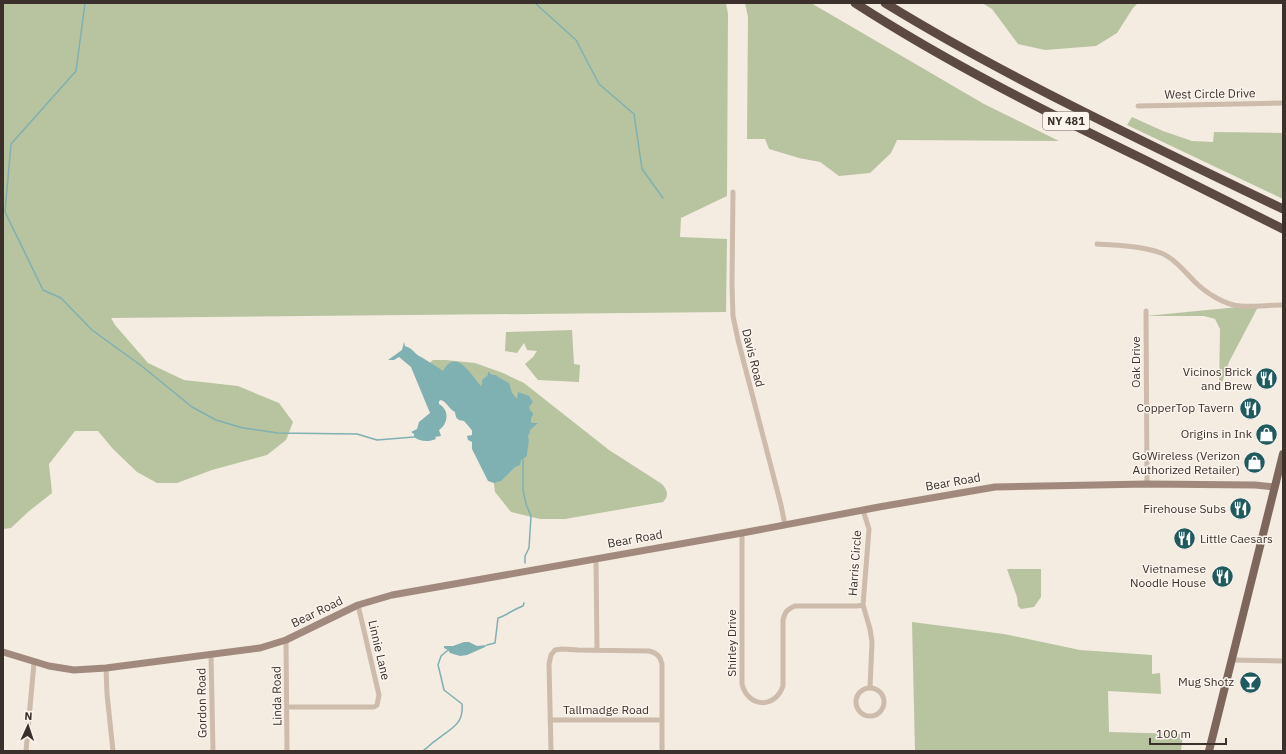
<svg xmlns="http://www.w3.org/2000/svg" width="1286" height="754" viewBox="0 0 1286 754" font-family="'IBM Plex Sans',sans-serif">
  <rect width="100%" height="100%" fill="#f4ebe1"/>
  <path fill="#b8c4a0" d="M3,3H726L728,14L727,196L681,218L680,237L727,239L726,312L111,318L115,325L148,363L184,380L238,386L279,403L293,422L286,440L267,455L212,470L177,483H157L137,472L113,449L98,431H75L49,464L52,493L28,512L11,528L3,529Z
    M745,3H811L984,104L1059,141L897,140L891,153L870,173L839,176L820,162L799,158L769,149L765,139H747L748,17Z
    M982,3H1138L1133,8L1117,33L1096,46L1045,50L1018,44L992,9Z
    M1132,117L1163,131L1192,141L1213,142L1214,132L1283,133V199L1127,125Z
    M1259,305L1229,362L1219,391L1220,329L1215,319L1204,316H1146Z
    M572,330L574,364L580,365L579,382L538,380L525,364L533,357L537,351L527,350L524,343L517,353L505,351L506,332Z
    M433,360H446L475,363L503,373L524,383L609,450L662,484C668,491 669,496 663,502L565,519H540L511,512L495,492L491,463L478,439L426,366Z
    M1007,569H1041V597L1034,607L1021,609L1018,606L1017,597Z
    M912,622L1004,634L1080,650L1152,655V674L1160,673L1161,694L1108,691L1109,732L1183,734L1181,751H915Z"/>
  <path fill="#7fb0b2" d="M404,342L405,346C414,349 414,354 421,357C428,361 436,366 443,371C456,347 471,375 481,386L482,384V380L488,375V372H489L492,375H496L498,377L509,383L512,393L517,399L518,392L529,396L533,402L529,407L530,410L533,413V415L531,418V423H538L530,430V432L528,436C530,443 527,449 527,456L521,460L520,465L515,467L501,481L494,483L488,481L472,449V442L468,440L467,436L472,435V430L464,421C457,420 456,419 455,412C449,409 447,402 441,400L439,401V404C450,410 448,424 439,430L441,436L435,437L436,439C429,442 420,442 414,437V434L411,432L417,429L419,422L430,413L411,367L399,357L394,360H388L402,350Z
    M464,642H469L477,646L487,645L485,647L467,655L460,656L450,653L448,650L444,648V646H453Z"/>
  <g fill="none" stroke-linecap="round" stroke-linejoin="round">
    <path stroke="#7fb0b2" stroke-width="1.5" d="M85,3L76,71L11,144L5,212L43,290L61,298L92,330L143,367L192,407L216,420L243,428L278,433L357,434L377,440L414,437
      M535,3L576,40L599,84L634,114L642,169L663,198
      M523,459V490L526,504L531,516L529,548L525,556V563
      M487,645L495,643L498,618C507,615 514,609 523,606L524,603
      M422,751C427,749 430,744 435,741C449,729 464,726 462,704L444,690L441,677L438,665L441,656L448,650"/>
    <path stroke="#cdbbac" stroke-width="5" d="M1138,106L1283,103
      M733,192L732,285L733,316L738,340L781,505L785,525
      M1097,244C1117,245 1143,246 1161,253C1174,258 1185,272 1195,282C1206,293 1225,305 1240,306C1254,307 1269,305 1283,305
      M1146,311L1147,484
      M863,510L869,529L863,605L870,629L872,642L870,688
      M742,533V684C748,708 775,709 783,686V620C785,612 787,609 795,606H857L863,605
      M596,559L597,650
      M286,640L287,751
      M211,654L213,751
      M1232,660L1283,661
      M106,668L107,694L113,751
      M856 702a14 14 0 1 1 28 0a14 14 0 1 1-28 0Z
      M287,707H374L377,705L379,695L358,605
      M550,720H662
      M26,751L34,663
      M551,751L549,664L551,655L555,650L562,649L578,650L649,651C657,653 660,656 662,664V751"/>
    <path stroke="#a18a7d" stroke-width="7" d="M3,652L49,666L74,670L106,668L260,648L286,640L358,605L392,595L742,533L879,507L995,487L1147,484L1255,485L1275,487"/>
    <path stroke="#7d675c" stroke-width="8" d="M1209,751L1283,454"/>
    <path stroke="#5c4a42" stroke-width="9" d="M855,3C948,63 1046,112 1145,160C1191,183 1237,206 1283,229
      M885,3C950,43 1016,78 1084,112C1150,145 1216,177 1283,209"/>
  </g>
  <defs>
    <symbol id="restaurant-disc" viewBox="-11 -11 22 22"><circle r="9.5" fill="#1f5a5e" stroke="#fbf5ee"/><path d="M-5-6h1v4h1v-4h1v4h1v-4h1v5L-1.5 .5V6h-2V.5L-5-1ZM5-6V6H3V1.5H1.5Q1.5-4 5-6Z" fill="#fff"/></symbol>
    <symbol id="shop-disc" viewBox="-11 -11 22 22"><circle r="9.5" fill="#1f5a5e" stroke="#fbf5ee"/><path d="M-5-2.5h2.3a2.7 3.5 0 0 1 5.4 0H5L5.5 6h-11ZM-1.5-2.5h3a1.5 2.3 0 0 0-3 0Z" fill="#fff"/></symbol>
    <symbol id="bar-disc" viewBox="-11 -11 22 22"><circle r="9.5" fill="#1f5a5e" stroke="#fbf5ee"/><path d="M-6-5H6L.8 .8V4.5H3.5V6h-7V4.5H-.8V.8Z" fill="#fff"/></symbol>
  </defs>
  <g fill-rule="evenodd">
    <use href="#restaurant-disc" x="1254" y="366" width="25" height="25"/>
    <use href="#restaurant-disc" x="1238" y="396" width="25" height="25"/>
    <use href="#shop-disc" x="1254" y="422" width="25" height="25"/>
    <use href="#shop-disc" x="1242" y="450" width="25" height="25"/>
    <use href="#restaurant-disc" x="1228" y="496" width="25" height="25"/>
    <use href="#restaurant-disc" x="1172" y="526" width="25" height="25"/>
    <use href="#restaurant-disc" x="1210" y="564" width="25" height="25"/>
    <use href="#bar-disc" x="1238" y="670" width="25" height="25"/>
  </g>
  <g text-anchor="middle" stroke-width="3" stroke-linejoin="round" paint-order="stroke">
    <rect fill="#fbf5ee" stroke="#756b66" stroke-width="1" x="1043" y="112" width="46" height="18" rx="3"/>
    <g font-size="11" font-weight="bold" fill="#3b302b">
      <text x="1066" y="125">NY 481</text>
    </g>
    <g font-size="12" fill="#3b302b" stroke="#fbf5ee">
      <text transform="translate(1210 94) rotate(-1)" y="4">West Circle Drive</text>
      <text transform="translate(753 358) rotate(76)" y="4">Davis Road</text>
      <text transform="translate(1136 362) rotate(-90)" y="4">Oak Drive</text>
      <text transform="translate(953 482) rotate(-10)" y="4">Bear Road</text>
      <text transform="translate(635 539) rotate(-10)" y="4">Bear Road</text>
      <text transform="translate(855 563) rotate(-86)" y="4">Harris Circle</text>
      <text transform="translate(317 612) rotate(-26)" y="4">Bear Road</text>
      <text transform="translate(732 643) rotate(-90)" y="4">Shirley Drive</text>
      <text transform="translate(379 650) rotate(77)" y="4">Linnie Lane</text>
      <text transform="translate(277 696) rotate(-91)" y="4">Linda Road</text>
      <text transform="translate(202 703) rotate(-91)" y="4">Gordon Road</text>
      <text x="606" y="714">Tallmadge Road</text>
    </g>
    <g font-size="12" fill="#3b302b" stroke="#fbf5ee" text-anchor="end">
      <text x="1252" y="376">Vicinos Brick<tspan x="1252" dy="14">and Brew</tspan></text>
      <text x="1234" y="412">CopperTop Tavern</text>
      <text x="1252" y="438">Origins in Ink</text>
      <text x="1240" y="460">GoWireless (Verizon<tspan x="1240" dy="14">Authorized Retailer)</tspan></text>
      <text x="1226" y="513">Firehouse Subs</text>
      <text x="1200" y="543" text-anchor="start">Little Caesars</text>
      <text x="1206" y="573">Vietnamese<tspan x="1206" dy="14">Noodle House</tspan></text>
      <text x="1234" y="686">Mug Shotz</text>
    </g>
  </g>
  <rect width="1286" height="754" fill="none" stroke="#3b302b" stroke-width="8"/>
  <g transform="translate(28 726) rotate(3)" stroke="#fbf5ee" stroke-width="3" paint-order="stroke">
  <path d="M0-3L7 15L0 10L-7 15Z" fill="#3b302b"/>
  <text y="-6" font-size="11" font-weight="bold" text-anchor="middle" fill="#3b302b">N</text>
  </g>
  <path d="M1150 738v6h76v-6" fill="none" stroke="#3b302b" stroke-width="2"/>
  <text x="1156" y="738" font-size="12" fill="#3b302b" stroke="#fbf5ee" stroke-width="3" paint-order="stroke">100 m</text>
</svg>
